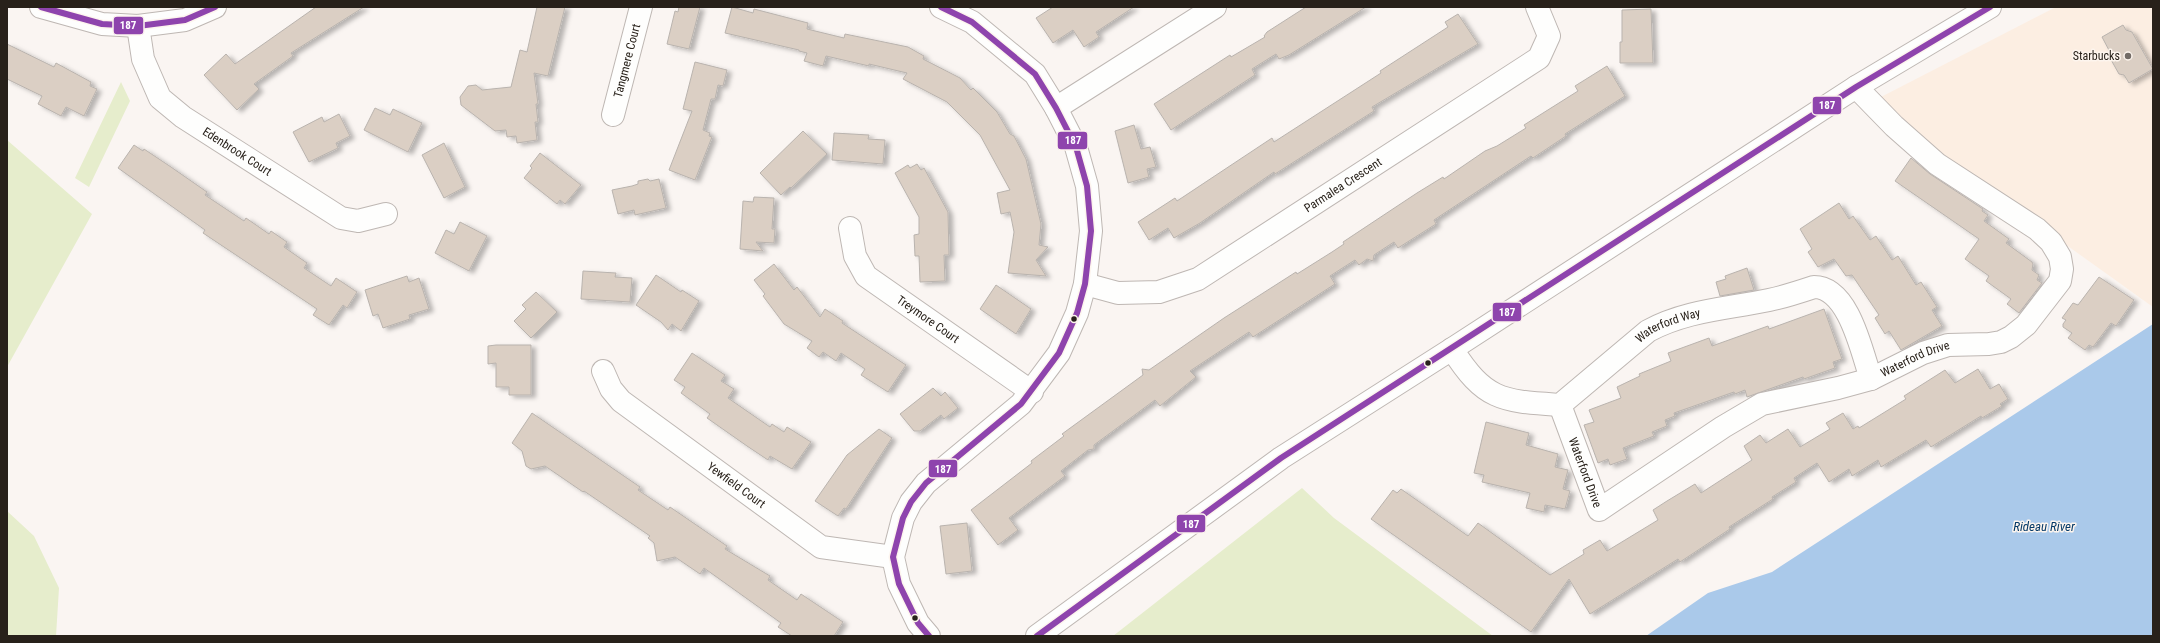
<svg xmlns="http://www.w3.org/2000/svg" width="2160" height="643" viewBox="0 0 2160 643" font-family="'Roboto Condensed',sans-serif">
  <defs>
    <filter id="shadow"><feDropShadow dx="4.5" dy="2.5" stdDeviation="2" flood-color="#0004"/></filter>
  </defs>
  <rect width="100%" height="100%" fill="#faf5f2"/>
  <path fill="#fceee2" d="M2056,7H2153V307L1949,161L1879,98Z"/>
  <path fill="#e6edcc" d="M121,82L130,101L89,187L75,178Z
    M7,140L92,214L7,367Z
    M1302,488L1334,518L1493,636H1113Z
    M7,511L34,536L59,588L56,636H7Z"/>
  <path fill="#aac9ea" d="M2153,324V636H1646L1708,593L1772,572Z"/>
  <path fill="#dbcfc4" stroke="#b9b3ae" filter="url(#shadow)" d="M316,7H364L291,53L293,56L254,84L259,89L237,110L204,75L226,54L235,64Z
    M537,7H565L548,76L534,73L538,104H536L538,122H535L537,140L517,143L516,136L507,137L506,130L495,131L461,105L460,97L468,86L476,85L482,90L511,87L520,50L527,52Z
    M679,7H700L689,49L667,44L675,11L678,12Z
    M732,7L753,13L754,9L808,23L807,29L844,38L845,34L908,47L924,56L923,59L960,78L971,90L973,88L997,112L1010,134L1014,136L1026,159L1041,224L1039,245L1048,247L1036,260L1046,276L1008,273L1014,232L1010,212L1001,214L997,193L1010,190L980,135L947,102L903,79L907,73L869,64V66L826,56L823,66L804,61L807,53L799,51V50L725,33Z
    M1053,7H1134L1096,32L1099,37L1084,47L1073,30L1053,43L1036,18Z
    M1306,7H1366L1289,55L1279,59L1276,54L1252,69L1255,75L1171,130L1154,104L1230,55L1231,57L1265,37L1264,36L1267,32Z
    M1651,9L1653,63H1620V42H1622V10Z
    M1458,14L1478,44L1372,107L1374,111L1275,174L1274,172L1200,223L1174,238L1168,228L1149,240L1138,222L1175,198L1177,201L1272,138L1274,142L1381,73L1380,71L1448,27L1445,22Z
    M2123,25L2126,30L2132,32L2153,69L2129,83L2124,75L2119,74L2110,58L2111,54L2102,37Z
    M7,44L54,67L56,63L91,82L90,86L97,89L84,116L66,107L61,116L38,104L42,96L7,79Z
    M695,62L727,70L723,86L718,85L715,99H711L703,130L710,133L709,136L712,137L695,180L669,170L692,111L683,109Z
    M1607,66L1625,96L1565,134L1566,136L1533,158L1531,156L1434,220L1436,224L1398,248L1394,242L1374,255L1373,261L1367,259L1359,265L1355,260L1330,276L1335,284L1253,337L1249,332L1190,371L1196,377L1160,406L1155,400L1094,445V449L1088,450L1061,471L1065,476L1009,518L1018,530L998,545L971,510L1032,463L1031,461L1064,436L1062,434L1143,375L1142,369L1149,370L1224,318L1296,272L1297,274L1332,252L1344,244L1343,242L1417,193L1443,177L1444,179L1485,151L1497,146L1526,128L1524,125L1578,91L1575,86Z
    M375,108L390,115L393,109L422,123L408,152L364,130Z
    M339,114L350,136L336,143L338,148L309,162L293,132L322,117L324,122Z
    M1134,125L1141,149L1150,147L1156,167L1147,169L1149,177L1128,183L1115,131Z
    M803,131L827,154L791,188L790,187L781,195L760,173Z
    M834,133L869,135L868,139L885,140L883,164L832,160Z
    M444,143L465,187L444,198L422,155Z
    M134,145L143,151L144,149L171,167L207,192L205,195L244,221L246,218L269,234L271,231L287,242L284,247L307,263L304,268L331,286L336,278L357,292L347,308L343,305L329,325L313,315L317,309L203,233L205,230L118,168Z
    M540,153L581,185L565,204L560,200L557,204L524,178L532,168L530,166Z
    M1911,158L1930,174L1983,209L1982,211L1988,215L1984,221L2009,239L2006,243L2032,262L2033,264L2032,270L2039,275L2037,280L2042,283L2019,313L2007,304L2011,299L1986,281L1989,276L1965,259L1979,239L1895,181Z
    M917,164L921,170L924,168L948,212L949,255H944L945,281L920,282L919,256H915L914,235L919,234V217L895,173L908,165L910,168Z
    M648,179L650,181L659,179L666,208L635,215L634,210L618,214L612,190L632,186L638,184V181Z
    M754,197L774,198L772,229H775L774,243L756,242L763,251L740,249L743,201L753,202Z
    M1839,203L1849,219L1853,216L1870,240L1876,236L1892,260L1898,256L1916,285L1921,282L1937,307L1932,310L1942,326L1901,350L1889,331L1885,334L1875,318L1879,315L1852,275L1846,276L1834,259L1818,267L1808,252L1812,249L1800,229Z
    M460,222L487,236L469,271L435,253L446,230L454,234Z
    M774,264L794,290L797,287L820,317L825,309L843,321L842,323L906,365L888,392L861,375L865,369L841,353L836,361L823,352L819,357L807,348L812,341L784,324L763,296L765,294L754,280Z
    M1747,268L1754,290L1720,296L1716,282L1726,279L1725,276Z
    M583,271L616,273L615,277L632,278L630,302L581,299Z
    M656,275L681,292L682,290L699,301L681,331L672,324L668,330L661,322L636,305Z
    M407,276L409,282L419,278L429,309L409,315L410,319L383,328L378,314L373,316L365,290Z
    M2099,277L2134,300L2116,326L2111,323L2093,347L2089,345L2085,350L2068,338L2072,333L2063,327V324L2066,320L2062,318L2073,303L2078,305Z
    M996,285L1031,309L1016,334L980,309Z
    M536,292L557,312L531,338L514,321L526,309L522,305Z
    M1824,309L1842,359L1833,362L1835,368L1804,379L1803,377L1747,397L1745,390L1735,394L1734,392L1674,413L1675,416L1665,420L1667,426L1652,432L1654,436L1623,448L1627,459L1610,465L1608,459L1598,463L1584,425L1594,422L1589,410L1621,398L1617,387L1640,376L1639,374L1671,361L1668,353L1709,338L1712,346L1768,326L1769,329Z
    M496,345H531V395H509V387H496V363L488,364V346Z
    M692,353L725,375L721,381L734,389L728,398L770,427L772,424L784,432L787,427L811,442L792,469L770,456L768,460L747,446L707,418L710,414L681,393L685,387L674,380Z
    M1978,369L1990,389L1999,384L2008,399L2000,404L2002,406L1982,418L1981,416L1931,447L1926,440L1881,467L1878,460L1852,476L1849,469L1829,482L1817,463L1794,478L1796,482L1772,497L1773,499L1729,527L1730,529L1680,562L1678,559L1590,614L1569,579L1531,632L1371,519L1393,490L1397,493L1401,489L1468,536L1478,523L1550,575L1584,554L1583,550L1600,540L1607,551L1658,520L1653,510L1667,501L1695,484L1701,493L1752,460L1744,446L1760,435L1766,443L1788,429L1800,447L1830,429L1826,423L1843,413L1853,429L1858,426L1859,428L1906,399L1904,396L1945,370L1955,383Z
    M933,388L941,396L945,392L958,408L944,419L941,415L920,431H914L900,414Z
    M532,413L640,487L638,490L668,510L670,507L727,546L725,549L770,576L768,580L797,600L801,594L843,622L834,636H792L778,627L781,623L704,568L700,574L675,557L657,561L654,543L648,538L650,536L584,491L583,492L545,466L531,469L526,466L522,451L512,443Z
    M1486,422L1529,433L1526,445L1558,454L1555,467L1568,470L1563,489L1570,491L1565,509L1545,505L1544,512L1526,508L1530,493L1482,482L1484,475L1474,473Z
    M879,429L892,438L846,509L844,508L838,516L815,501L847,455Z
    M967,523L972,571L946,574L940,526Z"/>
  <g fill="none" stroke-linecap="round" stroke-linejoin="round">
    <defs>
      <g id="minor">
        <path d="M41,7L102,24L138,26L185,20L215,7"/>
        <path id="s1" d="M138,26L143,59L160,98L183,117L341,218L358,221L386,214"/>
        <path d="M1056,108L1215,7"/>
        <path id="s2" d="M613,115L641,7"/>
        <path id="s3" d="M850,228L855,256L866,276L1032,392"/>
        <path id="s4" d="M1085,284L1118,293L1159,292L1198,279L1539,58L1549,36L1537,7"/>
        <path id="s5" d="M1452,349C1485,401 1502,401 1560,405L1648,331C1687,310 1727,309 1769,300C1784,297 1799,292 1814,287C1849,287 1862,353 1871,379"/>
        <path id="s6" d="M603,371L611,389L621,401L821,547L893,557"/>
        <path id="s7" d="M1560,405L1599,510L1723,427L1762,404L1838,388L1871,379L1923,353L1948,345L1989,344L2001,342L2011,337L2026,325L2060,281L2062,269L2060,257L2051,242L2037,229L1937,164L1894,126L1856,87"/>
        <path d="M929,636L918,623L899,584L893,557L903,518L911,502L926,483L1021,404L1059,353L1077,313L1085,284L1091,231L1087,186L1076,147L1056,108L1035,74L972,22L941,7"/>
      </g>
      <path id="major" d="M1037,636L1281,458L1452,349L1856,87L1990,7"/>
    </defs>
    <use href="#minor" stroke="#beb7b3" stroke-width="24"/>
    <use href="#major" stroke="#beb7b3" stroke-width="24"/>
    <use href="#minor" stroke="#fefefd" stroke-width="22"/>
    <use href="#major" stroke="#fefefd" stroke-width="22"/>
    <defs>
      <path id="bus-1" d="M41,7L102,24L138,26L185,20L215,7
        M929,636L918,623L899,584L893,557L903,518L911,502L926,483L1021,404L1059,353L1077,313L1085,284L1091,231L1087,186L1076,147L1056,108L1035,74L972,22L941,7
        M1037,636L1281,458L1856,87L1990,7"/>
    </defs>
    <use href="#bus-1" stroke="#fdf5ee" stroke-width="9"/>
    <use href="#bus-1" stroke="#8e44ad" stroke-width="6"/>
  </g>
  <circle fill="#726b66" stroke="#fdf5ee" stroke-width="1.5" cx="2128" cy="56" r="4"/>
  <g fill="#28211a" stroke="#fdf5ee" stroke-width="1.5">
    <circle cx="1074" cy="319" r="3.5"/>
    <circle cx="1428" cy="363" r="3.5"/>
    <circle cx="915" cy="618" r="3.5"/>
  </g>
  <g text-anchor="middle" stroke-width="3" stroke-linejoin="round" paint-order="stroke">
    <g font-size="12" fill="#28211a" stroke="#fdf5ee" text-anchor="end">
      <text x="2120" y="60">Starbucks</text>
    </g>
    <g font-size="12" fill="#28211a" stroke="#fdf5ee">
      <text dy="4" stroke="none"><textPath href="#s2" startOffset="56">Tangmere Court</textPath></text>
      <text dy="4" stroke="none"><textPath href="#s1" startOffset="170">Edenbrook Court</textPath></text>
      <text dy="4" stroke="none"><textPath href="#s4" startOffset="289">Parmalea Crescent</textPath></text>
      <text dy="4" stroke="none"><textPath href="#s3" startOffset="127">Treymore Court</textPath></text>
      <text dy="4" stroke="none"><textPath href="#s5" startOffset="265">Waterford Way</textPath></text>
      <text dy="4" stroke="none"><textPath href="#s7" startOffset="467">Waterford Drive</textPath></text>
      <text dy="4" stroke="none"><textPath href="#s7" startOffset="72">Waterford Drive</textPath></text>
      <text dy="4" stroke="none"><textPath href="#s6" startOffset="178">Yewfield Court</textPath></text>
    </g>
    <g font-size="13" font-style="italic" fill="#053967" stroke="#fdf5ee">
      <text x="2044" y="531">Rideau River</text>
    </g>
  </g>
  <g stroke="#fdf5ee" stroke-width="1.5">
    <rect x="113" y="16" width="31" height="19" rx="4" fill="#8e44ad"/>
    <rect x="1812" y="96" width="30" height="19" rx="4" fill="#8e44ad"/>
    <rect x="1057" y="131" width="31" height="19" rx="4" fill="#8e44ad"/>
    <rect x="1492" y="302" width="30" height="20" rx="4" fill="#8e44ad"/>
    <rect x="928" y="459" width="30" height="19" rx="4" fill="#8e44ad"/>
    <rect x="1176" y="514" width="30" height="19" rx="4" fill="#8e44ad"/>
  </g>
  <g font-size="11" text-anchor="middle" font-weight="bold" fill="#fff">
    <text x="128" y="29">187</text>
    <text x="1827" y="109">187</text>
    <text x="1073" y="144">187</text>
    <text x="1507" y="316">187</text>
    <text x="943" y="473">187</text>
    <text x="1191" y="528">187</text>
  </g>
  <rect width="2160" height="643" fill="none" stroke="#28211a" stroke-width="16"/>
</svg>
